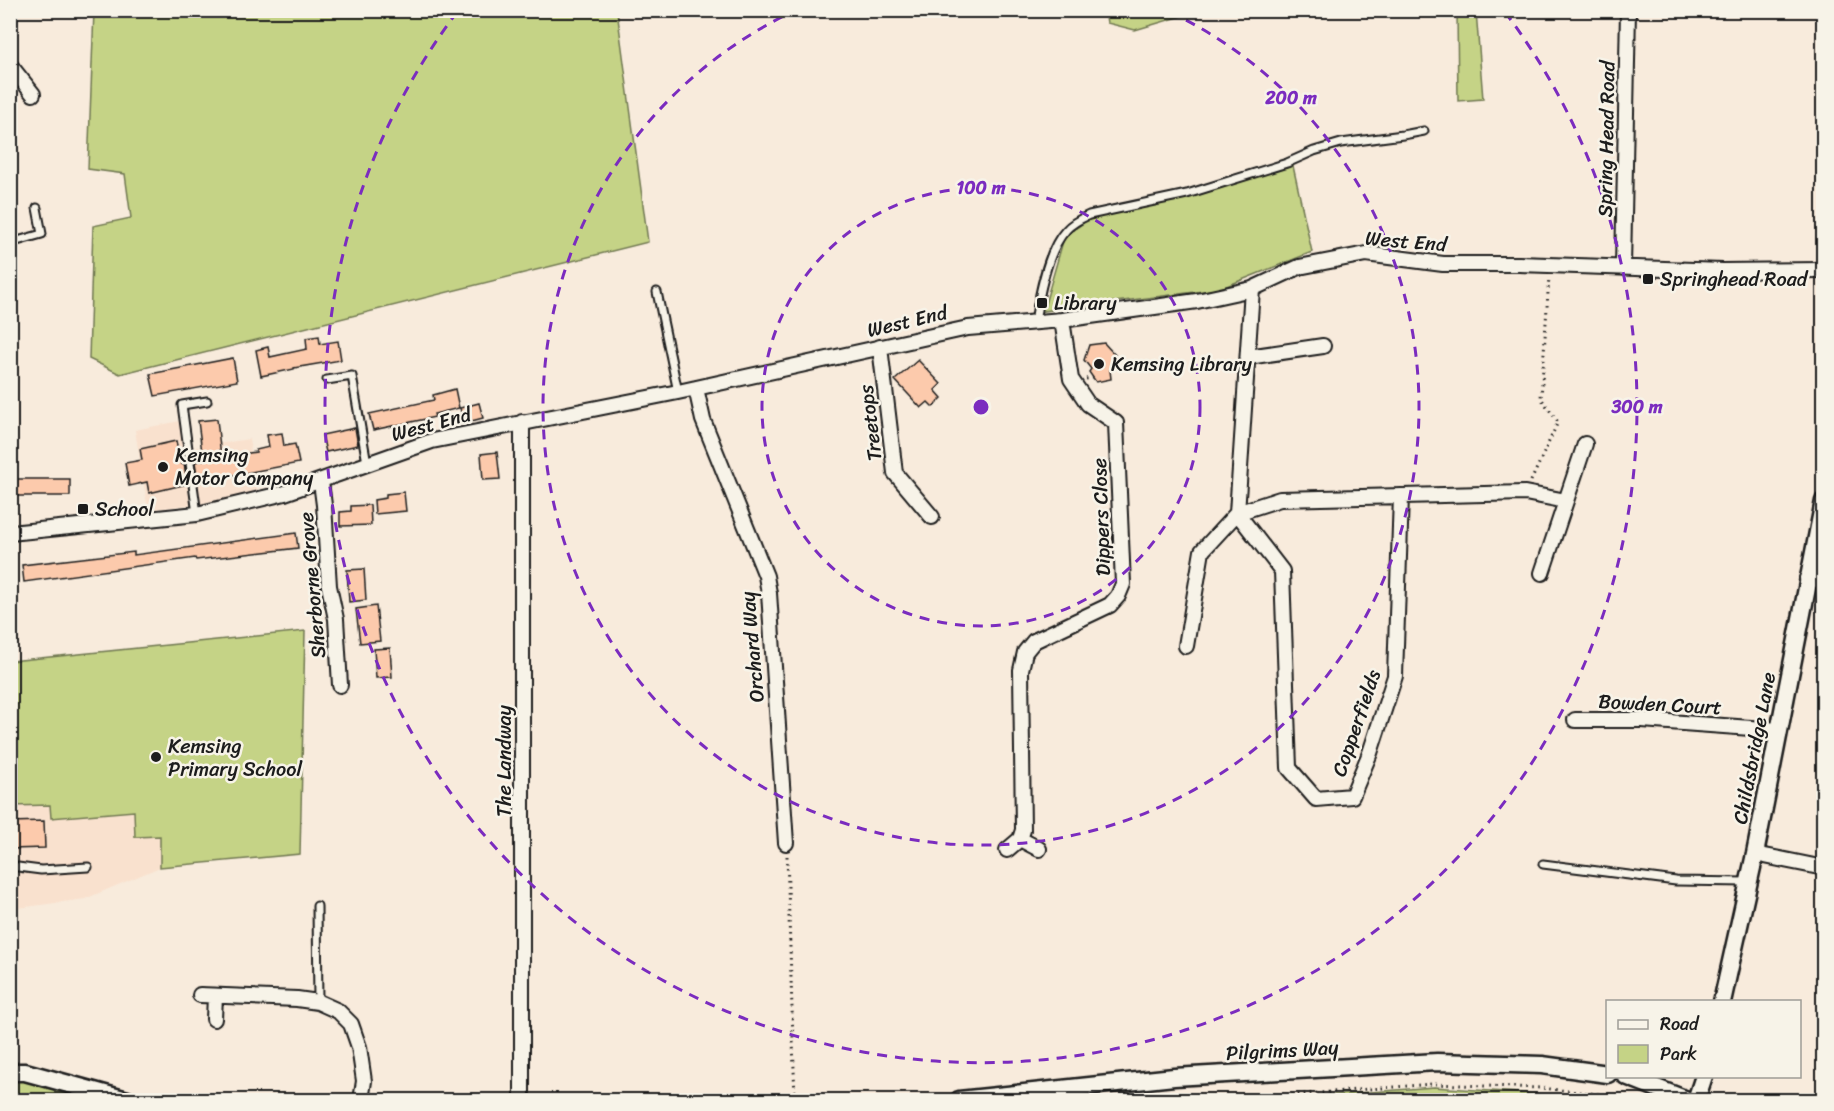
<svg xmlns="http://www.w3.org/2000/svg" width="1834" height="1111" viewBox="0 0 1834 1111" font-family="Sriracha,sans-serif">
  <rect width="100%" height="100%" fill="#f8ebdc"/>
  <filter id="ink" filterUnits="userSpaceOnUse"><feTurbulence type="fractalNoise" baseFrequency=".0167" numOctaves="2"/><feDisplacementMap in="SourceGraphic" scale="12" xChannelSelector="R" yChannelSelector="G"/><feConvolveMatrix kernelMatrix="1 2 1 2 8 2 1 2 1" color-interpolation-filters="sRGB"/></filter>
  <g filter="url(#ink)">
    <path fill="#f9e1ce" d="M180,421L184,449L249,439L258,492L203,503L148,510L135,430Z
      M305,631L300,854L160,867L85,899L11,909L10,661Z"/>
    <path fill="#c5d386" stroke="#707851" stroke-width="1.5" d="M307,10L309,13L322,10L617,11L648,242L120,374L89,359L93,226L131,218L125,174L88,169L94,11Z
      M1105,11V10L1199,11L1135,30L1107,23Z
      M1457,11H1476L1483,99L1458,101Z
      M1293,166L1312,252L1219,289L1043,311L1064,238L1087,220Z
      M305,631L300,854L160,867V836L135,837L134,811L51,818L50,805L11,806V661Z
      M11,1080H20L91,1100H11Z
      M1434,1087L1619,1100H1272Z"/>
    <path fill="#fccaac" stroke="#1c1c1c" stroke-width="1.5" d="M319,336L320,344L338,341L341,360L294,368V369L261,376L256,350L268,347L270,357L307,349L306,338Z
      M1104,343L1115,355L1110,370L1111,379L1096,382L1089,372L1091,369L1084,360L1089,345Z
      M233,358L237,381L155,396L150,374Z
      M918,360L941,384L935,390L942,398L933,407L928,402L921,408L895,380Z
      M455,389L459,408L434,414L435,417L373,430L369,414L434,400L433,395Z
      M479,403L483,418L464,423L460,408Z
      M217,419L221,457L256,452V450L269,447L267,435L282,433L284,446L295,444L299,463L198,482L195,462L203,460L198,421Z
      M355,428L358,445L326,452L322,435Z
      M176,441L181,464L184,463L187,484L149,493L147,482L129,486L125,463L142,460L140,449Z
      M497,452L500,479L483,480L481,454Z
      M17,479H70V496H17Z
      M404,492L406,511L375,514L374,500L386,498V494Z
      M370,505L371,525L340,526V512L351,511V506Z
      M296,533L298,548L196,560L195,558L24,582L22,565L134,552V555Z
      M364,569L366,600L349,602L347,570Z
      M376,606L380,641L360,643L356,609Z
      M390,648L392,677L376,678L374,649Z
      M44,821L45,848L10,849V822Z"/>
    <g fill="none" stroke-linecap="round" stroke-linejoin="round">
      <defs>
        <path id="service" d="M10,243L42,234L37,208
          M657,292L678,392
          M1035,322C1039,296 1047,250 1066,230C1072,223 1080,219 1089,215L1187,194L1287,163L1314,151L1341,143L1403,135L1424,131
          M327,380L352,376L367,463
          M197,514L182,405L207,401
          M1543,864L1676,881L1747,882
          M10,866L41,870L88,867
          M317,906L318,1002"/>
        <path id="minor" d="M10,65L33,94
          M1623,268L1628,10
          M1252,289L1237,513L1280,499L1525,493L1566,501
          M880,347L895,473L932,517
          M1248,357L1323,346
          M696,388L703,420L766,576L769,593L786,843
          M522,422V1100
          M321,482L324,505L329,586L336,619L340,685
          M10,533L197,514L285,493L432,441L678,392L968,328L1062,320L1197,301L1252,289L1299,267L1366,254L1443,264H1519L1723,271L1824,270
          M1542,573L1585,444
          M1807,578L1824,581
          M1186,646L1202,551L1237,513L1282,571L1289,768L1316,799L1352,796L1370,753L1395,676L1401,496
          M1575,720H1642L1778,730
          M1020,839L1039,849
          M1007,850L1020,839L1023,830L1021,670L1025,652L1034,641L1110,605L1118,596L1123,584L1116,423L1088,404L1071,379L1062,320
          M1755,854L1824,868
          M200,995L297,999L318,1002L338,1011L351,1024L359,1047L364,1081L361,1100
          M214,1019L215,996"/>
        <path id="tertiary" d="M1722,1002L1755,854L1824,501
          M10,1072H25L127,1100
          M1626,1076L1687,1100
          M959,1100L1174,1077L1437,1062L1542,1065L1608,1074
          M1696,1100L1704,1076"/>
      </defs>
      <use href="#service" stroke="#1c1c1c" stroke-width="11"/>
      <use href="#minor" stroke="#1c1c1c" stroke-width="18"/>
      <use href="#tertiary" stroke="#1c1c1c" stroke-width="21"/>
      <path stroke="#1c1c1c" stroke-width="3" stroke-dasharray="1.5 4.5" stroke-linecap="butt" d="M1086,379L1093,378
        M1531,481L1558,422L1541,398L1549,277
        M787,856L795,1100
        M1617,1096L1627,1100
        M1232,1100L1432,1084L1541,1088L1617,1096L1618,1100"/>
      <use href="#service" stroke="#f7f3e8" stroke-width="7"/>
      <use href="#minor" stroke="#f7f3e8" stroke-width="14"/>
      <use href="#tertiary" stroke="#f7f3e8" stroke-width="16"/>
    </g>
  </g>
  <g fill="none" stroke="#7b2cbf" stroke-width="3" stroke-dasharray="10 8">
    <circle cx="981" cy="407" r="219"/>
    <path d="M1170 12A438 438 0 1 1 792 12"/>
    <path d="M1505 12A656 656 0 1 1 457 12"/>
  </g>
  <g fill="#1c1c1c" stroke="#f7f3e8" stroke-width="2">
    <rect x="1642" y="273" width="12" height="12" rx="3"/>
    <rect x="1036" y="297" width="12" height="12" rx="3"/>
    <circle cx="1099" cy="364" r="6"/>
    <circle cx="163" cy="467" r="6"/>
    <rect x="77" y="503" width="12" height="12" rx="3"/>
    <circle cx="156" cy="757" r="6"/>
  </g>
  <g text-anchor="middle" stroke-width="5" stroke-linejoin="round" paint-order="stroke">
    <g font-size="20" fill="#1c1c1c" stroke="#f7f3e8">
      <text transform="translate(1606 139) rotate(-89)" y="7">Spring Head Road</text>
      <text transform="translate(1406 241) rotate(5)" y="7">West End</text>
      <text transform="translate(907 321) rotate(-13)" y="7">West End</text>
      <text transform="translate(870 423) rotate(-97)" y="7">Treetops</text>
      <text transform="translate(431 424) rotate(-15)" y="7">West End</text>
      <text transform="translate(1101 517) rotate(-92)" y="7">Dippers Close</text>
      <text transform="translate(312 585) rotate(-95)" y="7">Sherborne Grove</text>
      <text transform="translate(752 647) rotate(-95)" y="7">Orchard Way</text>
      <text transform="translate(1660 704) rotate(3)" y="7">Bowden Court</text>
      <text transform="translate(1356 723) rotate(-71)" y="7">Copperfields</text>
      <text transform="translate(1754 748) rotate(-79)" y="7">Childsbridge Lane</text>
      <text transform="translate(504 761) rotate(-90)" y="7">The Landway</text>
      <text transform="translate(1282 1050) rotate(-3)" y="7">Pilgrims Way</text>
    </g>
    <g font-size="20" fill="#1c1c1c" stroke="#f7f3e8" text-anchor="start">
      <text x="1660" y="286">Springhead Road</text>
      <text x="1054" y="310">Library</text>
      <text x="1111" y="371">Kemsing Library</text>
      <text x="175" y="462">Kemsing<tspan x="175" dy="23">Motor Company</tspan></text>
      <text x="95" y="516">School</text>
      <text x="168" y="753">Kemsing<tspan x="168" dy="23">Primary School</tspan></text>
    </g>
  </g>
  <circle cx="981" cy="407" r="9" fill="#7b2cbf" stroke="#f7f3e8" stroke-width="3"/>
  <g font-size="18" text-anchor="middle" font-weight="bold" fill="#7b2cbf" stroke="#f7f3e8" stroke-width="5" stroke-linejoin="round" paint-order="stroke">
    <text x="1291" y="104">200 m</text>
    <text x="981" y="194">100 m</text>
    <text x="1637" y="413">300 m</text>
  </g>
  <rect width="1834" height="1111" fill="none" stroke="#f7f3e8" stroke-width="36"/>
  <rect x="18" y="18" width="1798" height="1075" fill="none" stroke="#1c1c1c" stroke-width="2" filter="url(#ink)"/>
  <rect x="1606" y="1000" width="195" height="78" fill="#f7f3e8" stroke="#9f9d96" stroke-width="1.5"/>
  <rect x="1618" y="1020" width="30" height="9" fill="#f7f3e8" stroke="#9f9d96" stroke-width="1.5"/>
  <text x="1660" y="1030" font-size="18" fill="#1c1c1c">Road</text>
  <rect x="1618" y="1045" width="30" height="18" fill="#c5d386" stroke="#9f9d96" stroke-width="1.5"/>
  <text x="1660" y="1060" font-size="18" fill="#1c1c1c">Park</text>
</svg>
